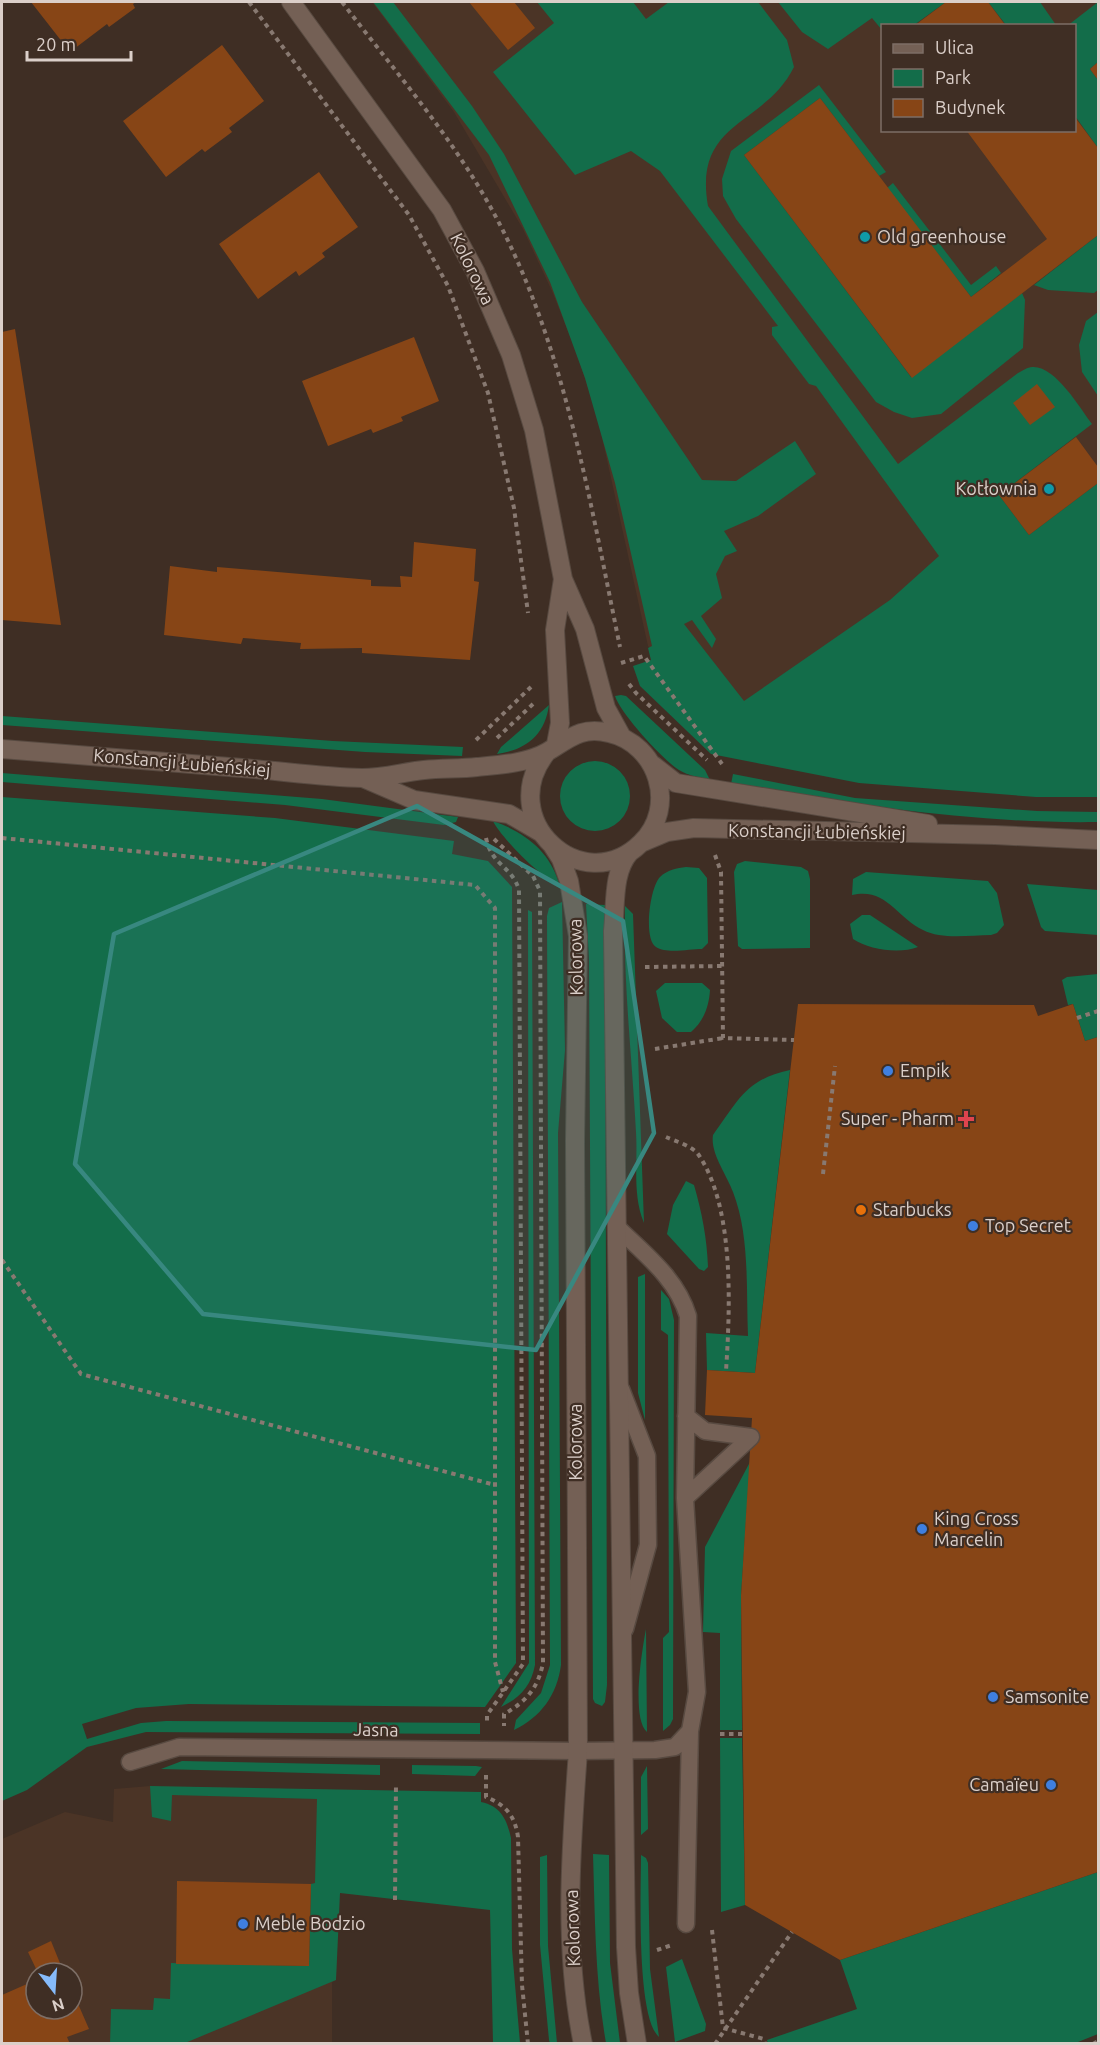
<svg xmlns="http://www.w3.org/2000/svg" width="1100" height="2045" viewBox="0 0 1100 2045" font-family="Ubuntu,sans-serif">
  <rect width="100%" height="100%" fill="#3f2e24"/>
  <path fill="#4b3426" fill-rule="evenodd" d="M372,2H1098V792L734,756L648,646L598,419L577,354L552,291L523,229L454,112ZM882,26H1074V130H882Z
    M150,1786L340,1790L339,1893L336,1980L332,1982V2043H2V1839L65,1812L113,1822L114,1789ZM36,1973H72V2009H36Z"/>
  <path fill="#136d4a" d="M373,2H393L472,106L504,154L582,302L702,480L736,481L795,441L816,474L758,516L724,531L737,551L725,556L716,574L722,598L701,616L716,639L712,648L692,620L684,624L744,701L890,600L939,556L816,386L809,384L772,335V327L778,326L660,171L631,151L575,175L493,72L554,23L537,2H633L646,19L669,2H758L787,40L794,67C764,127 693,120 708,206L898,464L1018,373C1022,371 1028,367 1032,367C1055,365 1080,408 1092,424L999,495L1029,535L1098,483V797H1036L859,783L711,754L640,686L633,666L651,660L648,648L652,646L615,483L585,378L550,282L489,155Z
    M778,2H946L914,25L882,26V30L872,18L828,49L802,32Z
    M988,2H1040L1056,25H1006Z
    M1098,2V62L1090,69L1098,80V148L1075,116L1074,26H1067Z
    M819,85L886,172L879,176L820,98L744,155L911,377L1022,293L1025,300L1023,348L941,414L912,418L894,412L876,402L736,219L723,196L722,179L731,151Z
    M893,183L971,285L996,266L1001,273L971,297L887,188Z
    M1098,235V290L1094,293L1048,290L1034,285Z
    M1098,312V396L1082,372L1079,345L1086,321Z
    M621,695L626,696L705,770L710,780C699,777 689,776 679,770C663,760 621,714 615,696Z
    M549,705C545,735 526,750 497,754L501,747Z
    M2,716L333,741L463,747L462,756L365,752L2,725Z
    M560 796a35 35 0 1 1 70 0a35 35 0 1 1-70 0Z
    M2,773L322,799L458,817L456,822L444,825L285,805L2,782Z
    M733,774L855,798L1037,811L1098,812V822C972,824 854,804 731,784Z
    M2,797L275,818L454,841L452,854L488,861L512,887L516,1663L485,1707L189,1704L136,1708L82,1724L87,1739L141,1723L166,1721L480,1723V1734L146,1732L87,1747L27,1790L2,1801Z
    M493,821C524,832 549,850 559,883C545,883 499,835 493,821Z
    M745,861L801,867L808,871L810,879V948L742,949L738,946L734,872L737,864Z
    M686,867L699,868L707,878L708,943L702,949C690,949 666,954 656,947C643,939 650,887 660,877C667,870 677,868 686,867Z
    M866,872L988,881L997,893L1004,925L997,933L991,935C970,935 942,940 923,930C896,917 886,887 852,895L853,879Z
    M1027,884L1098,890V935L1045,931L1041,927Z
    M562,902L565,1050L558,1133L561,1665C557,1695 541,1717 514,1730L516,1720L541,1693L550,1665L547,916L549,908Z
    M586,904L605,905L607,1685L605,1702L602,1706L595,1703L593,1699L589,960Z
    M625,906L633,914L644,1223C632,1194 638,1163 636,1132C632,1056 623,983 625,906Z
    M528,910L532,912L535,1665C531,1686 520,1698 501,1707L529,1663Z
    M862,915H870L918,947C900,954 869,950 853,939L850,924Z
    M1098,974V1037L1085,1041L1073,1004L1068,1005L1062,980L1067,977Z
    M665,983H702L710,990C709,1006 704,1021 691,1032H677L662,1018L656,991Z
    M790,1070L755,1373L707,1370L706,1333L748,1336C746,1289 750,1236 733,1192C727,1175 710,1153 713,1135C738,1101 746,1079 790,1070Z
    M686,1181L694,1185C702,1213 707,1238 708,1267L704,1271L699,1269L667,1234L673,1205Z
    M645,1274V1420L638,1393V1277Z
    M661,1290L669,1299L674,1320L673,1719L670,1725L663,1731V1638L669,1632L668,1335L661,1330Z
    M750,1462L741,1596L742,1730H720V1633L703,1632L705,1547Z
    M646,1629L647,1732C631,1718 642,1650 646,1629Z
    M720,1738H742L745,1905L721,1912Z
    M182,1761L380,1765V1775L161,1769Z
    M412,1765L476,1766L482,1767L475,1776L412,1774Z
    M647,1766L648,1829L641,1835V1777Z
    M150,1786L481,1792V1802C501,1806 507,1820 511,1838L512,1949L520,2043H493L490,1910L340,1893L336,1980L185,2043L110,2044L111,2009L153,2010L154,1998L170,1999L171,1963L309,1966L311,1884L315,1883L317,1799L172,1795L171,1821L152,1817Z
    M593,1854L609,1855L610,1963L620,2043H606C595,1981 595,1918 593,1854Z
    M547,1855L548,1946L557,2043H550L549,2040L540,1945V1857Z
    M641,1855L646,1858L648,1863L650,1969L659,2037C636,2017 641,1889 641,1855Z
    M1098,1872V2034L1073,2044H768L767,2040L857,2009L840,1960Z
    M682,1959L706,2024L705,2031L675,2042L666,1967Z"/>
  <path fill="#874516" d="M31,2H136L133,4L135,8L109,27L107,24L70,52Z
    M469,2H514L535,28L508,50Z
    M946,2H988L1006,26H914Z
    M222,45L264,101L229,128L232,132L205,152L202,149L166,177L123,121Z
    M1098,62V80L1090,69Z
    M820,98L971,297L1047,239L966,130H1074V116L1098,148V235L912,378L744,155Z
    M319,172L358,227L322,253L325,257L299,276L296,271L258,299L219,244Z
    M15,329L61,625L2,620V332Z
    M414,337L439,401L401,417L403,421L373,433L371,429L328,446L302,381Z
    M1037,384L1055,407L1030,425L1013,403Z
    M1076,437L1098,467V483L1029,535L999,495Z
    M414,542L476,549L474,581L479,582L470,660L362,653V648L300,649L301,643L243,638L241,644L164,635L170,566L217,572V567L371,580V586L401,587L400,576L412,577Z
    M798,1004L1034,1005L1038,1016L1073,1004L1085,1041L1098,1037V1872L840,1960L745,1905L741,1596L752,1418L705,1415L707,1370L755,1373Z
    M177,1881L311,1884L309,1966L176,1964Z
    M51,1941L64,1973H38L28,1952Z
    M36,1980V2009H72V1990L89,2029L67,2037L70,2044H2V1995Z"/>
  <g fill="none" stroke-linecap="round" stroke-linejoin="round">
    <defs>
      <path id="lane" d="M621,1389L647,1456L648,1545L625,1629
        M686,1416L705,1431L751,1437
        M685,1498L751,1437
        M130,1762L179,1747L578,1751L655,1750L675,1747L690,1731L697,1692L685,1498L688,1316C677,1279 646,1255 619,1229
        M686,1924L690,1731"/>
      <path id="street" d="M291,2L442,210L475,271L511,355L534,430L563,579L585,629L606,708L622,737
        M556,744L560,723L555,630L563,579
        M2,749C82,755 162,762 242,768C282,771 322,777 362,778C383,778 404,772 424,770C442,768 460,769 477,767C499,765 528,763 547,752C569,739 581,726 609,733C658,744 678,807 641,843C582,901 493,819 547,752
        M653,765L676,783L928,824
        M363,778L414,800L509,814L540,832
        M641,843L667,832L694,828L995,835L1098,840
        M552,845L561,859L569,881L578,936L575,1141L578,1751C571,1848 563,1948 583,2044
        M630,852C612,872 616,905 613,931L626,1947L629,1993L637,2044"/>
    </defs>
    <use href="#lane" stroke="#584a41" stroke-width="19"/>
    <use href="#street" stroke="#584a41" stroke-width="20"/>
    <path stroke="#887971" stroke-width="4" stroke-dasharray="4.5 4.5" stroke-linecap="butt" d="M249,2L409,215L448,286L488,393L514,508L528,613
      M342,2C393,69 450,134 491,208C564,339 590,502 620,647
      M621,663L644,656L722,764
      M629,684L636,693L707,760
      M497,738L533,704
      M476,740L531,687
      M2,838L475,885L495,908V1662L503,1692
      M486,838C492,866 512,866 519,890L523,1664L487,1715V1725
      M494,839L533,876L540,891L543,1663C538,1688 526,1702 504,1714V1726
      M715,855L721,872L723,1038L794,1040
      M645,967L723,966
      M1077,1018L1098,1011
      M655,1049L723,1038
      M666,1137C675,1141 692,1146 698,1154C735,1207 730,1309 726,1371
      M823,1174L835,1066
      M2,1260L81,1374L495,1485
      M720,1734H742
      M486,1775V1797C506,1805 515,1816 518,1837L522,1985L528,2044
      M395,1900L396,1783
      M712,1930L723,2028L764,2039L765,2044
      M657,1950L672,1945
      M715,2044L792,1932
      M1093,2044L1098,2041"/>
    <use href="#lane" stroke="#746055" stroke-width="16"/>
    <use href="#street" stroke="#746055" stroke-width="18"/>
  </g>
  <path fill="#388880" fill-opacity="0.2" stroke="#388880" stroke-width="4.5" stroke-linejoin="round" d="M417,806L623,921L654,1133L536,1350L203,1314L75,1164L114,934Z"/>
  <g fill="#0f9aa8" stroke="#3f2e24" stroke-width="2">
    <circle cx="865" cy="237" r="6"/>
    <circle cx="1049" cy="489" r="6"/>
  </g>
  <g fill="#3f7fe0" stroke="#3f2e24" stroke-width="2">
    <circle cx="888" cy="1071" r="6"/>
    <circle cx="973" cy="1226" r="6"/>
    <circle cx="922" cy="1529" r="6"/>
    <circle cx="993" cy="1697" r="6"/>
    <circle cx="1051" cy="1785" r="6"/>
    <circle cx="243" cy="1924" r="6"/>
  </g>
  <path fill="#e0444e" stroke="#3f2e24" stroke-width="2" d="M963 1110h6v6h6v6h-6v6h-6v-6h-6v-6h6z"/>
  <circle fill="#e8710a" stroke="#3f2e24" stroke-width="2" cx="861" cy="1210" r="6"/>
  <g text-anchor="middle" stroke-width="4.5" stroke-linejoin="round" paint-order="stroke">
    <g font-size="18" fill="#dbcfc9" stroke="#3f2e24" text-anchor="start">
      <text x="877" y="243">Old greenhouse</text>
      <text x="1037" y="495" text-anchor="end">Kotłownia</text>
      <text x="900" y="1077">Empik</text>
      <text x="954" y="1125" text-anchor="end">Super - Pharm</text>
      <text x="873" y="1216">Starbucks</text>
      <text x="985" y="1232">Top Secret</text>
      <text x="934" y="1525">King Cross<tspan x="934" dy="21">Marcelin</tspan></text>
      <text x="1005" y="1703">Samsonite</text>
      <text x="1039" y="1791" text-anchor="end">Camaïeu</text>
      <text x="255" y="1930">Meble Bodzio</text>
    </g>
    <g font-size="18" fill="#dbcfc9" stroke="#3f2e24">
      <text transform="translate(472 269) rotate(64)" y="6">Kolorowa</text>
      <text transform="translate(182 763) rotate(5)" y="6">Konstancji Łubieńskiej</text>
      <text transform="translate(817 832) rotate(1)" y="6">Konstancji Łubieńskiej</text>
      <text transform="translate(576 957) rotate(-91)" y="6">Kolorowa</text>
      <text transform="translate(576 1442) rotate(-90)" y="6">Kolorowa</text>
      <text transform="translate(376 1730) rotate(1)" y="6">Jasna</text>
      <text transform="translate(573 1928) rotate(-92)" y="6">Kolorowa</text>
    </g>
  </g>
  <rect width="1100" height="2045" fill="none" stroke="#dbcfc9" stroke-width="6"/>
  <rect x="881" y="24" width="195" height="108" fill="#3f2e24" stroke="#7d6e66" stroke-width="1.5"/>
  <rect x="893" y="44" width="30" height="9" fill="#746055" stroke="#7d6e66" stroke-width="1.5"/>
  <text x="935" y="54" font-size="18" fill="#dbcfc9">Ulica</text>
  <rect x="893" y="69" width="30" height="18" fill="#136d4a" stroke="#7d6e66" stroke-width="1.5"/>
  <text x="935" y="84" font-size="18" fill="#dbcfc9">Park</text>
  <rect x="893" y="99" width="30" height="18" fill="#874516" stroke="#7d6e66" stroke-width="1.5"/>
  <text x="935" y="114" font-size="18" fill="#dbcfc9">Budynek</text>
  <g transform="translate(54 1991) rotate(163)"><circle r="28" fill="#3f2e24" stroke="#7d6e66" stroke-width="1.5"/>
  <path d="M0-4.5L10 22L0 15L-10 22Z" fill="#86bbfb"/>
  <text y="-9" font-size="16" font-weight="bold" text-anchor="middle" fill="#dbcfc9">N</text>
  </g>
  <path d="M27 51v9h104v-9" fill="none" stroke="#dbcfc9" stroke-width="3"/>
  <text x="36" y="51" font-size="18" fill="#dbcfc9" stroke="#3f2e24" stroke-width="4.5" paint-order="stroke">20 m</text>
</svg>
